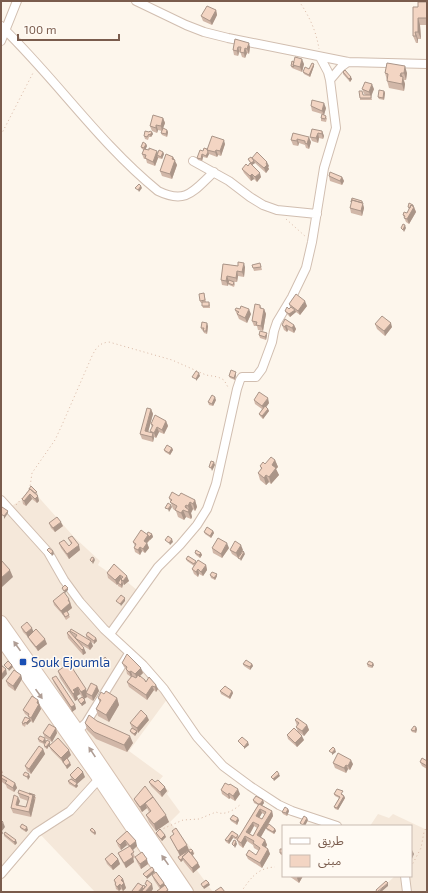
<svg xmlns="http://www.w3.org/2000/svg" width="428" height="893" viewBox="0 0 428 893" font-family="'Exo 2','Noto Sans Arabic',sans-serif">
  <rect width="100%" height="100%" fill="#fdf6ec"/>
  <path fill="#f5e8da" d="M34,492L74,537L100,561L98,565L111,574L115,572L137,590L106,634L168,698L129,751L163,776L158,782L169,791L167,794L180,812L170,822L195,853L190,861L213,892H193L191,889L186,892H95L39,833L1,871V506L5,510Z
    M378,814L389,818L393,814L427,830V892H378L395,876H411V826H370Z"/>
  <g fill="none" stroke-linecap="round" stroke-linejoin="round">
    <defs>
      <path id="street" d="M136,1L186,25L204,32L228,38L348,62L427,64
        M1,26C56,79 99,143 158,191C187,205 194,190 214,172
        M1,41L17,1
        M330,80L341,67L348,62
        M193,161L229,181L250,197L263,205L277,210L317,214
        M1,500L48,552L64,580L80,602L104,629L143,665L164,689L197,737L223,766L250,786L279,805L292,811L337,826
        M110,634L158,567L180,545L197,525L207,509L216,484L237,389L240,380L242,377H256L262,369L272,342L274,331L277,322L292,297L306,268L312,242L324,168L336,128L330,80L328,72L320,57
        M74,734L86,723L128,655
        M1,874L36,833L70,811L99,779
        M405,876L407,892"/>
      <path id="secondary" d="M1,622L78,731L187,892
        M1,639L99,779L175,892"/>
    </defs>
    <use href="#street" stroke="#d1beb0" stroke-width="10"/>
    <use href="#secondary" stroke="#d6c0b0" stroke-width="14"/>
    <path stroke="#d9b8a5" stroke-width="1" stroke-dasharray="1 3" stroke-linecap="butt" d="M299,1C309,16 316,30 319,49
      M1,135L34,71
      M286,219L306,237
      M27,493L30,487L32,473L55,440L62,425L92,356C96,348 99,343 109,342L172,360L206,375L218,377L224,380L229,389
      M16,505L23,497
      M160,830L183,820L199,819L216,812C225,816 234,810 241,804
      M411,867L421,848L424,832L427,826
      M241,892C251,878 257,868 275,867"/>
    <use href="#street" stroke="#fff" stroke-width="8"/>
    <use href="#secondary" stroke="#fff" stroke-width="12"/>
  </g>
  <path fill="#d1b7a8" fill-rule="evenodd" d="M427,2V25H420L421,39H418V43H416L413,36L418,7Z
    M216,10L217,15L212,25L203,21L201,16Z
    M235,39L250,47L249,54L247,53L245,58L242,57L240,51L238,56L234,55L233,50Z
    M292,61L304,64L302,72L292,68L291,66Z
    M387,63L407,73L406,80H404L405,84L404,91L389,88L385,73Z
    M314,64V66L310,77L304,74L303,72L309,69Z
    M343,72L352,79L350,82L343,74Z
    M362,89H374L371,95L372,100H360V98L363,95H366L364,94Z
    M384,91L385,93L384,100L379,99L378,97Z
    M311,106L326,108L324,115L327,118L326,122L321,121V118L322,114L312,111Z
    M163,118L165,123L163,128L168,132L167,137L162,135L161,133L162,131L158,130L157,133L152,131L150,126Z
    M322,131L324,136L323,139L319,138L318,143L312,141L310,137Z
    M149,132H152L153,134L151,137H149L148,140L145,139L144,136Z
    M293,133L311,142L309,149L306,148L305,145L299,143L298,146L293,145L291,140Z
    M146,144L147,146L145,149L158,153L163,152L164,154L162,159L158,158L155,166L147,163L146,159H144L142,154L144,150L142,149L141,147Z
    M225,144L221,156L218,155L217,157L209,154L207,158L203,157L202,161L198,160L197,158L203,151L207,149Z
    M173,157L177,165L172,179L162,176L160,171Z
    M252,158L269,166L268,167L269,169L266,173L255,163L252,165L249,161L248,159L253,160Z
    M242,169L261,177L257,182L254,179L251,181L244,173Z
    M329,176L342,177L344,181L342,185L330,181Z
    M363,204L364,208L362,216L351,213L350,208Z
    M408,207H414L416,212L409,224L406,222L403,215L407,213L409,209Z
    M223,264L245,267L244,277L238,276L237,282H234L235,284L234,287L229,285L228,284V286L222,285L221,280Z
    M261,266L262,270L254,271L253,268Z
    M204,293L206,302H209L210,305V308H203L202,303H201L200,301Z
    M289,304L307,306L300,315L296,312L290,317L286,313L285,311L289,309L290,307Z
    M260,305L262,309H264L266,314L263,331L258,330L257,326H254L252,321Z
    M240,309L251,314L247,323L239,319L235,310Z
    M375,324L392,327L385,336L377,329Z
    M282,325H294L296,329L294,333L288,330L287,332L284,330Z
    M208,326L207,334L204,333L203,330H202L201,328Z
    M267,333V335L266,340L260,338L259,335Z
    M236,374L235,380L230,378L229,376Z
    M216,400L213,406L209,405L208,402Z
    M254,400L269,403L266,407L268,409L269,411L263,419L260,416L259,414L262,409L255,404Z
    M151,409L153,414L148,432L151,433L150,431L152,428L151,424L166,421L168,426L164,434L159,432L156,438L154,437L153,442L142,439L140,434Z
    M172,448L173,450L170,455L165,452L164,450Z
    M275,460L278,467L276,469L279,475L271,484L269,482L266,485L260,480L258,473L261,469L260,466Z
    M29,489L38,494L37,495L39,501L37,503L32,499L26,506L23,504L22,499L29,490Z
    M179,496L195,500L197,507L195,511L193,509L191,513L192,517L191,519L186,517L184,520L178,517L176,511L173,509L169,498Z
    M49,523L63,526L55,532L51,528Z
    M213,531L214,533L211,538L205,534L204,532Z
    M147,534H152L153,537L147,543L149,548L145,553L142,551L140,555L135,552L134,548L135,546L133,542Z
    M68,538L80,550L69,559L61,548L59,543L69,546L71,544Z
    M212,548H229L222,558L213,553Z
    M230,550H243L238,558L232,554Z
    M195,553H201L202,555L200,558L196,555Z
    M186,559L206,565L207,570L203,576L199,574L198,577L194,574L192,569L194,566L187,561Z
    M114,564L129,581L124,585L123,584L122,588L118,586V584L117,585L108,578L107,573Z
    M210,575L217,576L215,580L211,578Z
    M53,601L71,603L70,604L72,608L67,612L70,617L66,620L63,615L54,605Z
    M21,627L33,632L47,644L38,651L30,641L28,637L23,632Z
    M70,631L93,646L90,650L82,645L86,653L83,655L68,638L67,633Z
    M86,635L96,638L97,641L94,644L86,637Z
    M122,663L143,673L139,676L145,680L146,681L158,689L156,692L154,690L147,700L129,687L127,682L131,677L127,674L126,669L124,667Z
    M243,664H252L253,666L250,670L244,666Z
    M367,664L374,665L372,668L368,667Z
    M58,671L87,691L97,686L99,691L93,701L87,697L84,699L86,703L82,706L78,700L82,697L80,694L77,696L78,699L75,701L60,678Z
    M21,675L22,679L15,691L8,686L6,681Z
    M52,678L75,705L76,709L72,712L54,683Z
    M220,691H232L233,693L230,699L221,694Z
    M98,698H117L119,705L109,722L98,716L96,709L100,703Z
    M38,700L41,709L33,723L31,721L27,725L26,724L25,727L22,725V723L29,719L28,716L25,714L23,710Z
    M149,720L138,733L137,732V733L135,736L131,733L130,731L132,728L130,723Z
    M295,720L307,725L309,730L304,736L298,732L296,727L297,726Z
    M97,721L133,743L127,752L96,739L87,730L85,723Z
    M417,729L416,733L412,732L411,730Z
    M43,733H57L52,742L45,738Z
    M287,735L304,740L297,747L288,739Z
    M38,739L46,741L44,744L39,742Z
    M50,744V745L71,755L67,759L70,763L71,765L67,769L64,764L63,762L51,750L49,746L47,749L44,747V745Z
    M43,749L45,754L31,774L27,771L25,766Z
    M427,761V769L422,766L420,762Z
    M333,763L353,764L350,770L348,769L346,773L335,768Z
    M1,767L3,773L1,774Z
    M70,775L85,777L77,784L78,786L76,788L69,784L68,781L72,780Z
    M1,776L15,783L17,788L14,792L7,788L6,785L2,782Z
    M149,782H155L167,791L162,797L151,786Z
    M221,790L240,794L235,801L230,798L229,799L222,794Z
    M18,793L36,797L31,817L13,813L11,808L20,801L18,805L26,807L28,801L20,798Z
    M334,794H343V795L344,796L345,798L338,810L335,809L334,807L339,798L335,796Z
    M134,799H154L169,822L156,831L149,822L146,815L149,812L147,808L142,812L136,803Z
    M253,800H263L264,803L262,805L272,811L273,816L268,825L275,829L276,831L274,834L267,830L266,828L261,837L265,840L267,845L266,847L268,849L270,854L262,868L248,859L246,855H256L259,851L254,848L253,845L247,841L243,848L239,845L237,840L233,838L229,844L226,842L225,840L232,831L238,835L239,837L258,805L254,803ZM262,813L265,815L262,819L259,818ZM254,826L257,828L253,836L250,834Z
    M288,809L289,811L287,816L283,814L282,812Z
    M230,819L239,820L237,825L231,821Z
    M20,827L28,830L26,832L21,829Z
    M90,830L95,831L96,833L95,835L91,832Z
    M127,831L137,846L132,850L135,857L148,864L141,869L137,862L135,857L133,859L134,862L126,868L120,858L118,853L129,847L127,845L121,850L118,846L116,841Z
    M172,831L189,850L194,854L192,855L200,867L193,873L184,862L183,860L181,862L179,859L178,857L180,856L172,841L170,837L174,834Z
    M156,833L165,835L166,837L162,841L157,835Z
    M4,834L17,843L15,845L4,836Z
    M283,849V855H281L280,853Z
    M105,859H118L120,864L113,870L107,864Z
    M152,875L164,883L169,892H158L157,891L160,889L154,880Z
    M289,876H303L299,883Z
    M123,879L126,888L123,891L121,889L119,891L116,889L114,880Z"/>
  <path fill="#aa9588" d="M216,10L217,15L212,25L210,21Z
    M418,18L420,25L421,39L418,32Z
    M415,32L418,39V43L416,36Z
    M249,43L250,47L249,54L247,49Z
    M238,47L239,51L238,56L237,51Z
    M245,48L247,53L245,58L244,53Z
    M302,59L304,64L302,72L300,67Z
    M314,64V66L310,77L309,75Z
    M405,66L407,73L406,80L404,73Z
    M401,73L405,84L404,91L402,84L400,76Z
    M351,77L352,79L350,82L349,79Z
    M372,84L374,89L371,97L369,92Z
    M384,91L385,93L384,100L383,98Z
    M324,103L326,108L324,115L322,111Z
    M163,118L165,123L162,131L161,126Z
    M156,125L158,130L157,133L156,128Z
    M167,130L168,132L167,137L166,134Z
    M322,131L324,136L323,139L322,134Z
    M152,132L153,134L151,137L150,135Z
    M318,133L319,138L318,143L316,138Z
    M309,137L311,142L309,149L307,144Z
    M297,139L299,143L298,146L297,141Z
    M224,140L225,144L221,156L220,151Z
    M146,144L147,146L145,151L144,148Z
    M216,150L218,155L217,157L215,152Z
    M157,151L159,156L157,155L158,158L155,166L153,162Z
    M163,152L164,154L162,159L161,157Z
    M208,152L209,154L207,158L206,156Z
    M202,154L203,157L202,161L201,159Z
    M173,157L177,165L172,179L170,174Z
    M254,161L255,163L252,165L251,163Z
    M267,162L269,166L268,167L269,169L266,173L264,168L266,163Z
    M260,173L261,177L257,182L255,177Z
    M252,174L254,179L251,181L250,176Z
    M342,177L344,181L342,185L340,181Z
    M141,186L142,188L139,192L138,190Z
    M362,201L364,208L362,216L361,211Z
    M413,205L416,212L409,224L407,219Z
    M405,225L406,228L404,232L403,230Z
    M244,263L245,267L244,277L242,272Z
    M237,271L238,276L237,282L236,278Z
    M227,276L229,281L228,286L226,281Z
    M305,301L307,306L300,315L298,311Z
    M249,309L251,314L247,323L245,318Z
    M264,309L266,314L263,331L261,326Z
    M295,310L296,312L290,317L289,314Z
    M207,323L208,326L207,334L206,331Z
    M391,323L392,327L385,336L384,331Z
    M286,325L288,330L287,332L285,327Z
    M294,325L296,329L294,333L292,328Z
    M267,333V335L266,340L265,337Z
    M236,372V374L235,380L234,378Z
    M199,373L200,376L196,381V379Z
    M215,397L216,400L213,406L212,404Z
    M268,398L269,403L264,410L262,406Z
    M151,409L153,414L147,436L145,431Z
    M268,409L269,411L263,419L262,416Z
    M166,421L168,426L164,434L162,430Z
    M157,427L159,432L156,438L154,433Z
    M153,433L154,438L153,442L152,437Z
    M172,448L173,450L170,455L169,453Z
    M275,460L278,467L276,469L279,475L271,484L269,477L272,465Z
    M214,462L215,465L212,471L211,468Z
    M266,475L269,482L266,485L264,478Z
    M30,494L32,499L26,506L24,501Z
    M38,496L39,501L37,503L35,499Z
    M195,500L197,507L195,511L193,504Z
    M190,502L193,509L191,513L192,517L191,519L188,512L185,507L186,505L188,512L189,510L188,506Z
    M171,505L172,507L169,512L168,509Z
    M183,510L186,517L184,520L181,513Z
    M8,511V513L4,519V516Z
    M61,522L63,526L55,532L53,528Z
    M213,531L214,533L211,538L210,536Z
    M152,534L153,537L150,540L149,537Z
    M148,535L150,539L147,543L149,548L145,553L143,549L144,541Z
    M172,539L173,542L170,545L169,543Z
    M227,543L229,548L222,558L221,554Z
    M79,545L80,550L69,559L67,554Z
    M241,545L243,550L238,558L236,553Z
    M140,547L142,551L140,555L138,550Z
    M53,551L54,554L52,556L51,554Z
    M244,552L245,554L241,561L240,559Z
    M201,553L202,555L200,558L199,555Z
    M94,558L95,560L93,564L92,562Z
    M206,565L207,570L203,576L201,572Z
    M198,569L199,574L198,577L196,572Z
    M10,570L13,577L2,587L1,584V578Z
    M217,574V576L215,580L214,578Z
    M120,575L122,579L117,585L115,580Z
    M127,576L129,581L124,585L123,581Z
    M122,582L123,584L122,588L121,585Z
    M68,588V590L65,593L64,591Z
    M125,598V601L121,606L120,604Z
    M69,599L72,608L63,615L61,611L68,600Z
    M32,628L34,633L28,638L26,633Z
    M96,638L97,641L94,644V641Z
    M45,639L47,644L38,651L36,647Z
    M91,641L93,646L90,650L88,646Z
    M84,648L86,653L83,655L82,650Z
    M108,660V662L106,665L105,662Z
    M373,663L374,665L372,668V666Z
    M252,664L253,666L250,670V667Z
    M12,665L13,667L9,671L8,669Z
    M141,668L143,673L137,679L135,674Z
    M6,669L7,674L1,681V675Z
    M131,671L132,675L131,677L129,672Z
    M21,675L22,679L15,691L13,686Z
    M156,685L158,689L156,692L155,687Z
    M97,686L99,691L93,701L92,696Z
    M152,686L154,690L147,700L146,695Z
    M78,687L80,694L77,696L78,699L75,701L73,694V690Z
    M86,689L87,693H86L87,697L84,699L81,692Z
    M232,691L233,693L230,699L229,697Z
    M117,698L119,705L109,722L106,715Z
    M38,700L41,709L33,723L31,718Z
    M85,700L86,703L82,706L81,704Z
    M75,705L76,709L72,712L71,707Z
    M147,716L149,720L138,733L137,728Z
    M30,719L31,721L27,725L26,723Z
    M307,725L309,730L304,736L302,731Z
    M416,727L417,729L416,733L415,731Z
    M56,728L57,733L52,742L50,738Z
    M137,731V733L135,736L134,734Z
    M130,736L133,743L127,752L124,745Z
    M302,736L304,740L297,747L295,743Z
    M45,738L46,741L44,744L43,742Z
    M50,742V744L47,749L46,747Z
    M248,742L249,745L244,749V747Z
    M43,749L45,754L31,774L29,769Z
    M335,749L336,752L332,755V753Z
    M69,750L71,755L63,763L61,758Z
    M351,760L353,764L350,770L348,766Z
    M70,763L71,765L67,769L66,766Z
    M346,765L348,769L346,773L344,768Z
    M83,772L85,777L77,784L78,786L76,788L75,786L77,783L75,780Z
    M29,774L30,777L28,780L27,777Z
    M279,774L280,776L274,781L273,779Z
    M15,783L17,788L14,792L13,788Z
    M165,787L167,791L162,797L160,792Z
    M238,789L240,794L235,801L233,796Z
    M229,793L230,798L229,799L228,795Z
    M33,795L35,800L31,817L29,812Z
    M344,796L345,798L338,810L337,808Z
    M18,797L20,801L17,809L16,805Z
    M263,800L264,803L261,807L260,805Z
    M145,803L147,808L142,812L140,807Z
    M260,809L262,813L258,820L256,816Z
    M288,809L289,811L287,816L286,813Z
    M272,811L273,816L259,840L257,835Z
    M166,815L169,822L156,831L154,824Z
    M238,818L239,820L237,825L236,822Z
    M307,818L308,820L305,826H304L303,825Z
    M3,822L5,827L2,831L3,833L1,836V826Z
    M253,822L254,826L248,837L246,832Z
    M27,827L28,830L26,832L25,830Z
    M275,829L276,831L274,834L273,832Z
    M95,831L96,833L95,835L94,833Z
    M165,835L166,837L162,841L161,839Z
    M232,835L233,838L229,844L228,841Z
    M245,836L247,841L243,848L241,843Z
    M16,840L17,843L15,845L14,842Z
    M125,840L127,845L121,850L120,845Z
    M265,840L267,845L264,850L262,845Z
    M136,841L137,846L132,851L130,846Z
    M236,841L237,844L235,848L234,846Z
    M187,845L189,850L180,856L178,851Z
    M268,849L270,854L262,868L260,863Z
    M412,850L414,854L411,861V852Z
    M193,851L194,854L184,860L183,858Z
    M133,857L134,862L126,868L124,863Z
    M182,858L183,860L181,862L180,860Z
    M118,859L120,864L113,870L111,866Z
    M147,859L148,864L141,869L140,864Z
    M198,863L200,867L193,873L192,868Z
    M154,870L155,872L147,879L146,877Z
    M298,876H303L299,883L297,878Z
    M123,879L126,888L123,891L121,886V880Z
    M164,883L166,887L161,891L160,886Z
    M209,883L210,885L204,889L203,887Z
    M388,883V886L381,892H378Z
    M120,884L121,889L119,891L117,887Z
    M152,884L153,889L151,892H145Z
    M143,886V892H138Z"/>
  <path fill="#f3d5c3" stroke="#aa9588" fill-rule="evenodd" d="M418,2H427V18H418V32H415L416,36H413V7H418Z
    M207,6L216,10L210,21L201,16Z
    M235,39L249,43L247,49L245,48L244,53L240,52L241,47H238L237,51L233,50Z
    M295,57L302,59L300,67L293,65Z
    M292,61L294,62L293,65L294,67L291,66Z
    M312,63L314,64L309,75L303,72L305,67L309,69Z
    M387,63L405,66L404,73H401L400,76L403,77L402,84L387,81L388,74L385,73Z
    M345,70L351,77L349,79L343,72Z
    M365,82L372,84L369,92L362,89Z
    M379,90L384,91L383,98L378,97Z
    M359,91H362L363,95H371V98H360Z
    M312,100L324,103L322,111L311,106Z
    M322,114L326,116L325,119L321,118Z
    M153,115L163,118L161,126L156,125V128L150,126Z
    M163,128L167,130L166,134L161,133Z
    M312,129L322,131V134L318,133L316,138L310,137Z
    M145,131L149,132L150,131L152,132L150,135L149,134L147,137L144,136Z
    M293,133L309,137L307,144L305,143V141L297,139V141L291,140Z
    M212,136L224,140L220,151L216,150L215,152L207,150Z
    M143,142L146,144L144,148L141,147Z
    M149,148L157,151L153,162L145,158L146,155L142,154L144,149L149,150Z
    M204,148L207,149L208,152L206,156L202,154L201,159L197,158L200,150L203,151Z
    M159,150L163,152L161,157L157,155Z
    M257,152L267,162L266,163L267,165L264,168L252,158Z
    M166,154L173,157L172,159L175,160L170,174L160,171Z
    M251,157L254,161L251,163L248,159Z
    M250,163L260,173L255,177L252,174L250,176L242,169L246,164L248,166Z
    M330,172L342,177L340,181L329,176Z
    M139,184L141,186L138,190L135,188Z
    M352,198L362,201V203L352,200L351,202Z
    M352,200L363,203L361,211L350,208Z
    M409,203L413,205V206L411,205L410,208L408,207Z
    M411,205L414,207L407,219L404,218L405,216L403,215L404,212L407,213Z
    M403,224L405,225L403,230L401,228Z
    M238,262L244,263L242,272L237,271L236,278L227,276L226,281L221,280L223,264L238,266Z
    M260,263L261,267L253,268L252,265Z
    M229,280L234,282L233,285L228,283Z
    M204,293L205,300L200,301L199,294Z
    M296,294L305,301L298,311L289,304Z
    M202,302H209V306H202Z
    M255,304L260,305V308L264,309L261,326L256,325L257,322L252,321Z
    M241,306L249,309L245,318L237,314L239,312L235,310L236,308L240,309Z
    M287,307L289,309L291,307L295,310L289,314L285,311Z
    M382,316L391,323L384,331L375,324Z
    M285,319L294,325L292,328L286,325L285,327L282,325Z
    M202,322L207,323L206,331H203L204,328H201Z
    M260,331L267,333L265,337L259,335Z
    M231,370L236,372L234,378L229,376Z
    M196,371L199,373L196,379L192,377Z
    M259,392L268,398L262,406L254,400Z
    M212,395L215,397L212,404L208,402Z
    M265,406L268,409L262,416L259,414Z
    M147,408L151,409L145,431L153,433L152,437L140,434Z
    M155,415L166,421L162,430L157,427L154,433L150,431L153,425L151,424Z
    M167,445L172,448L169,453L164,450Z
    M271,457L275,460L272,465L276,468L269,477L266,475L264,478L258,473L262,468L260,466L263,462L265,464Z
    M211,461L214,462L211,468L209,467Z
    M31,486L37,492L35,493L30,489V490L29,489Z
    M30,489L38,496L35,499L30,494L24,501L22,499Z
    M172,492L179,496L181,493L195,500L193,504L190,502L188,506L186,505L185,507L189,510L188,512L183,510L181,513L175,510L177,506L170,502L172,500L169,498Z
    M168,503L171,505L168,509L165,508Z
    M2,507L8,511L4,516L1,514V512L2,511L1,510V508Z
    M57,517L61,522L53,528L49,523Z
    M207,527L213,531L210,536L204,532Z
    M141,530L148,535L144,541L147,543L143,549L140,547L138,550L134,548L136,544L133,542Z
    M148,532L152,534L149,537L148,535L147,534Z
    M72,536L79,545L67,554L59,543L64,540L69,546L72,543L68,538Z
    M168,536L172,539L169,543L165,540Z
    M218,538L227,543L221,554L212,548Z
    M235,541L241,545L236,553L230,550Z
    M49,548L53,551L51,554L47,550Z
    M196,550L201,553L199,555L195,553Z
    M243,551L244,552L240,559L238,558Z
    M188,556L196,561L194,564L186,559Z
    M92,557L94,558L92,562L90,560Z
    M1,560L10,570L1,578Z
    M198,560L206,565L201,572L198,569L196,572L192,569Z
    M114,564L127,576L123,581L121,579L123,577L120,575L115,580L107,573Z
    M212,572L217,574L214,578L210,575Z
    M121,578L122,579H121L122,582L121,585L118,583Z
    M65,585L68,588L64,591L62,588Z
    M64,592L69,599L68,600L70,603L61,611L53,601Z
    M121,595L125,598L120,604L116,601Z
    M67,611L69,615L65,617L63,613Z
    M27,622L32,628L26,633L21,627Z
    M36,629L45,639L36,647L28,637Z
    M71,629L91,641L88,646L75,638L77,635L70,631Z
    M69,631L84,648L82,650L67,633Z
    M88,632L96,638L94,641L86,635Z
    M127,654L141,668L135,674L131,671L129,672L126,669L127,667L122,663Z
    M105,657L108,660L105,662L103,660Z
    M246,660L252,664L250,667L243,664Z
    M8,661L12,665L8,669L4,665Z
    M369,661L373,663L372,666L367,664Z
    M69,663L86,689L81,692L78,687L73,690L75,692L73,694L58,671Z
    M1,665L6,669L1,675Z
    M14,670L21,675L13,686L6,681Z
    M138,675L140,677V676L145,680V681L146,682L149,677L156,685L155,687L152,686L146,695L127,682L132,676L136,678Z
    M56,676L75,705L71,707L52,678Z
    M91,683L97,686L92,696L86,693Z
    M225,686L232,691L229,697L220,691Z
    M106,691L117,698L106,715L96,709L101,700L98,698L101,692L104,694Z
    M32,696L38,700L37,703L39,704L31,718L28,716L29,714L23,710Z
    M82,697L85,700L81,704L78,700Z
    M141,710L147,716L137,728L130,723Z
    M89,715L97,721L130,736L124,745L94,732L85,723Z
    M25,717L30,719L26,723L25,722L24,724L22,723Z
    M297,718L307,725L302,731L296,727L299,723L295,720Z
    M49,724L56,728L50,738L43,733Z
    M414,726L416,727L415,731L411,730Z
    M132,728L137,731L134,734L130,731Z
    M294,728L302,736L295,743L287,735Z
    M40,736L45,738L43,742L38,739Z
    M242,737L248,742L244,747L238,741Z
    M58,738L69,750L61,758L49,746Z
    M47,740L50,742L46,747L44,745Z
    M39,746L43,749L29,769L25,766Z
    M333,747L335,749L332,753L329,751Z
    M338,753L351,760L348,766L346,765L344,768L333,763Z
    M67,758L70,763L66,766L63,762Z
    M422,758L427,761V766L420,762Z
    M78,767L83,772L75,780L70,775Z
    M277,771L279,774L273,779L271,777Z
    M25,772L29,774L27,777L23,775Z
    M2,775L15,783L13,788L5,783L7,781L1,778Z
    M71,779L77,783L75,786L68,781Z
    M152,779L155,782L158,780L165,787L160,792L149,782Z
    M225,783L229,785L230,784L238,789L233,796L229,793L228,795L221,790Z
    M145,786L153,797L140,807L134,799Z
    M337,789L343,791L341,794L344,796L337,808L334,807L340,797L334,794Z
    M19,790L33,795L29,812L11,808L14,795L18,797L16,805L26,807L29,797L18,793Z
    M29,793L35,795L34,798L33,795L29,794Z
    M256,796L263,800L260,804H258L253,800Z
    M153,797L166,815L154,824L146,815L151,811L145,803Z
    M259,804L272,811L257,835L265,840L262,845L268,849L260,863L246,855L249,850L256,855L260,848L253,843L254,841L245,836L241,843L237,840ZM260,809L266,812L262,819L256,816ZM253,822L259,825L253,836L246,832Z
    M285,807L288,809L286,813L282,812Z
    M233,815L238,818L236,822L230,819Z
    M304,816L307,818L303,825L300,823Z
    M1,820L3,822L1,826Z
    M22,824L27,827L25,830L20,827Z
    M269,824L275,829L273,832L266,828Z
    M92,828L95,831L94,833L90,830Z
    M176,828L187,845L178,851L170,837L174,834L172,831Z
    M160,829L165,835L161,839L156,833Z
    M127,831L136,841L130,846L125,840L120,845L116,841Z
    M232,831L238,835L236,838L232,835L228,841L225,840Z
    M5,832L16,840L14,842L4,834Z
    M234,840L236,841L234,846L232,844Z
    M130,846L134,852L131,854L133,857L124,863L118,853Z
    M191,849L193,851L190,853L189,851L182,857L183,858L180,860L178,857Z
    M280,849H283V853H280Z
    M189,851L198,863L192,868L182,857Z
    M142,852L147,859L140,864L135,857Z
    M112,853L118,859L111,866L105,859Z
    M152,867L154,870L146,877L143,874Z
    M156,872L164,883L160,886L152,875Z
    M119,875L123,879L121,880L124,883L121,886L120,884L117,887L115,884L116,883L114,880Z
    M147,880L152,884L145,892H141L147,885L145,884Z
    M206,880L209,883L203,887L201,884Z
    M386,881L388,883L377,892L376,890Z
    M138,883L143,886L138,892H133L132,891Z
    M144,885L145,887L143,889L142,887Z
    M165,885L168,890L165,892H158L157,891Z
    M221,887L225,892H215V891Z"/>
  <defs><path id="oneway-solid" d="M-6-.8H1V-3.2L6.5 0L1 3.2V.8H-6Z"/></defs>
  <g fill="#af9d94">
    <use href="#oneway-solid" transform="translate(17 646) rotate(-125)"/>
    <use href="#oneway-solid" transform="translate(39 694) rotate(55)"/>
    <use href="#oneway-solid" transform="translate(92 752) rotate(-124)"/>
    <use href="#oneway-solid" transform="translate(165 860) rotate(-125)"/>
  </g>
  <rect fill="#1a4fb4" stroke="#fffaf3" stroke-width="1.5" x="19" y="658" width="8" height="8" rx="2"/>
  <g text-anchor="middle" stroke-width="3" stroke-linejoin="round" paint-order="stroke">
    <g font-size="13" fill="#164399" stroke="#fffaf3" text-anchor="start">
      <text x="31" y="667">Souk Ejoumla</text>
    </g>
  </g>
  <rect width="428" height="893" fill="none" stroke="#7a5c4d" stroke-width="4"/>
  <rect x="282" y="825" width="130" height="52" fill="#fffaf3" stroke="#cabbb1"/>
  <rect x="290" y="838" width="20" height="6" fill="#ffffff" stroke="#cabbb1"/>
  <text x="318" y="845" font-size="12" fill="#7a5c4d">طريق</text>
  <rect x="290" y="855" width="20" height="12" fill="#f3d5c3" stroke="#cabbb1"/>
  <text x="318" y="865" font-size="12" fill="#7a5c4d">مبنى</text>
  <path d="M18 34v6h101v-6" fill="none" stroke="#7a5c4d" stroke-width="2"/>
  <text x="24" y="34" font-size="12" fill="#7a5c4d" stroke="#fffaf3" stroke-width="3" paint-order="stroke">100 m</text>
</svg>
